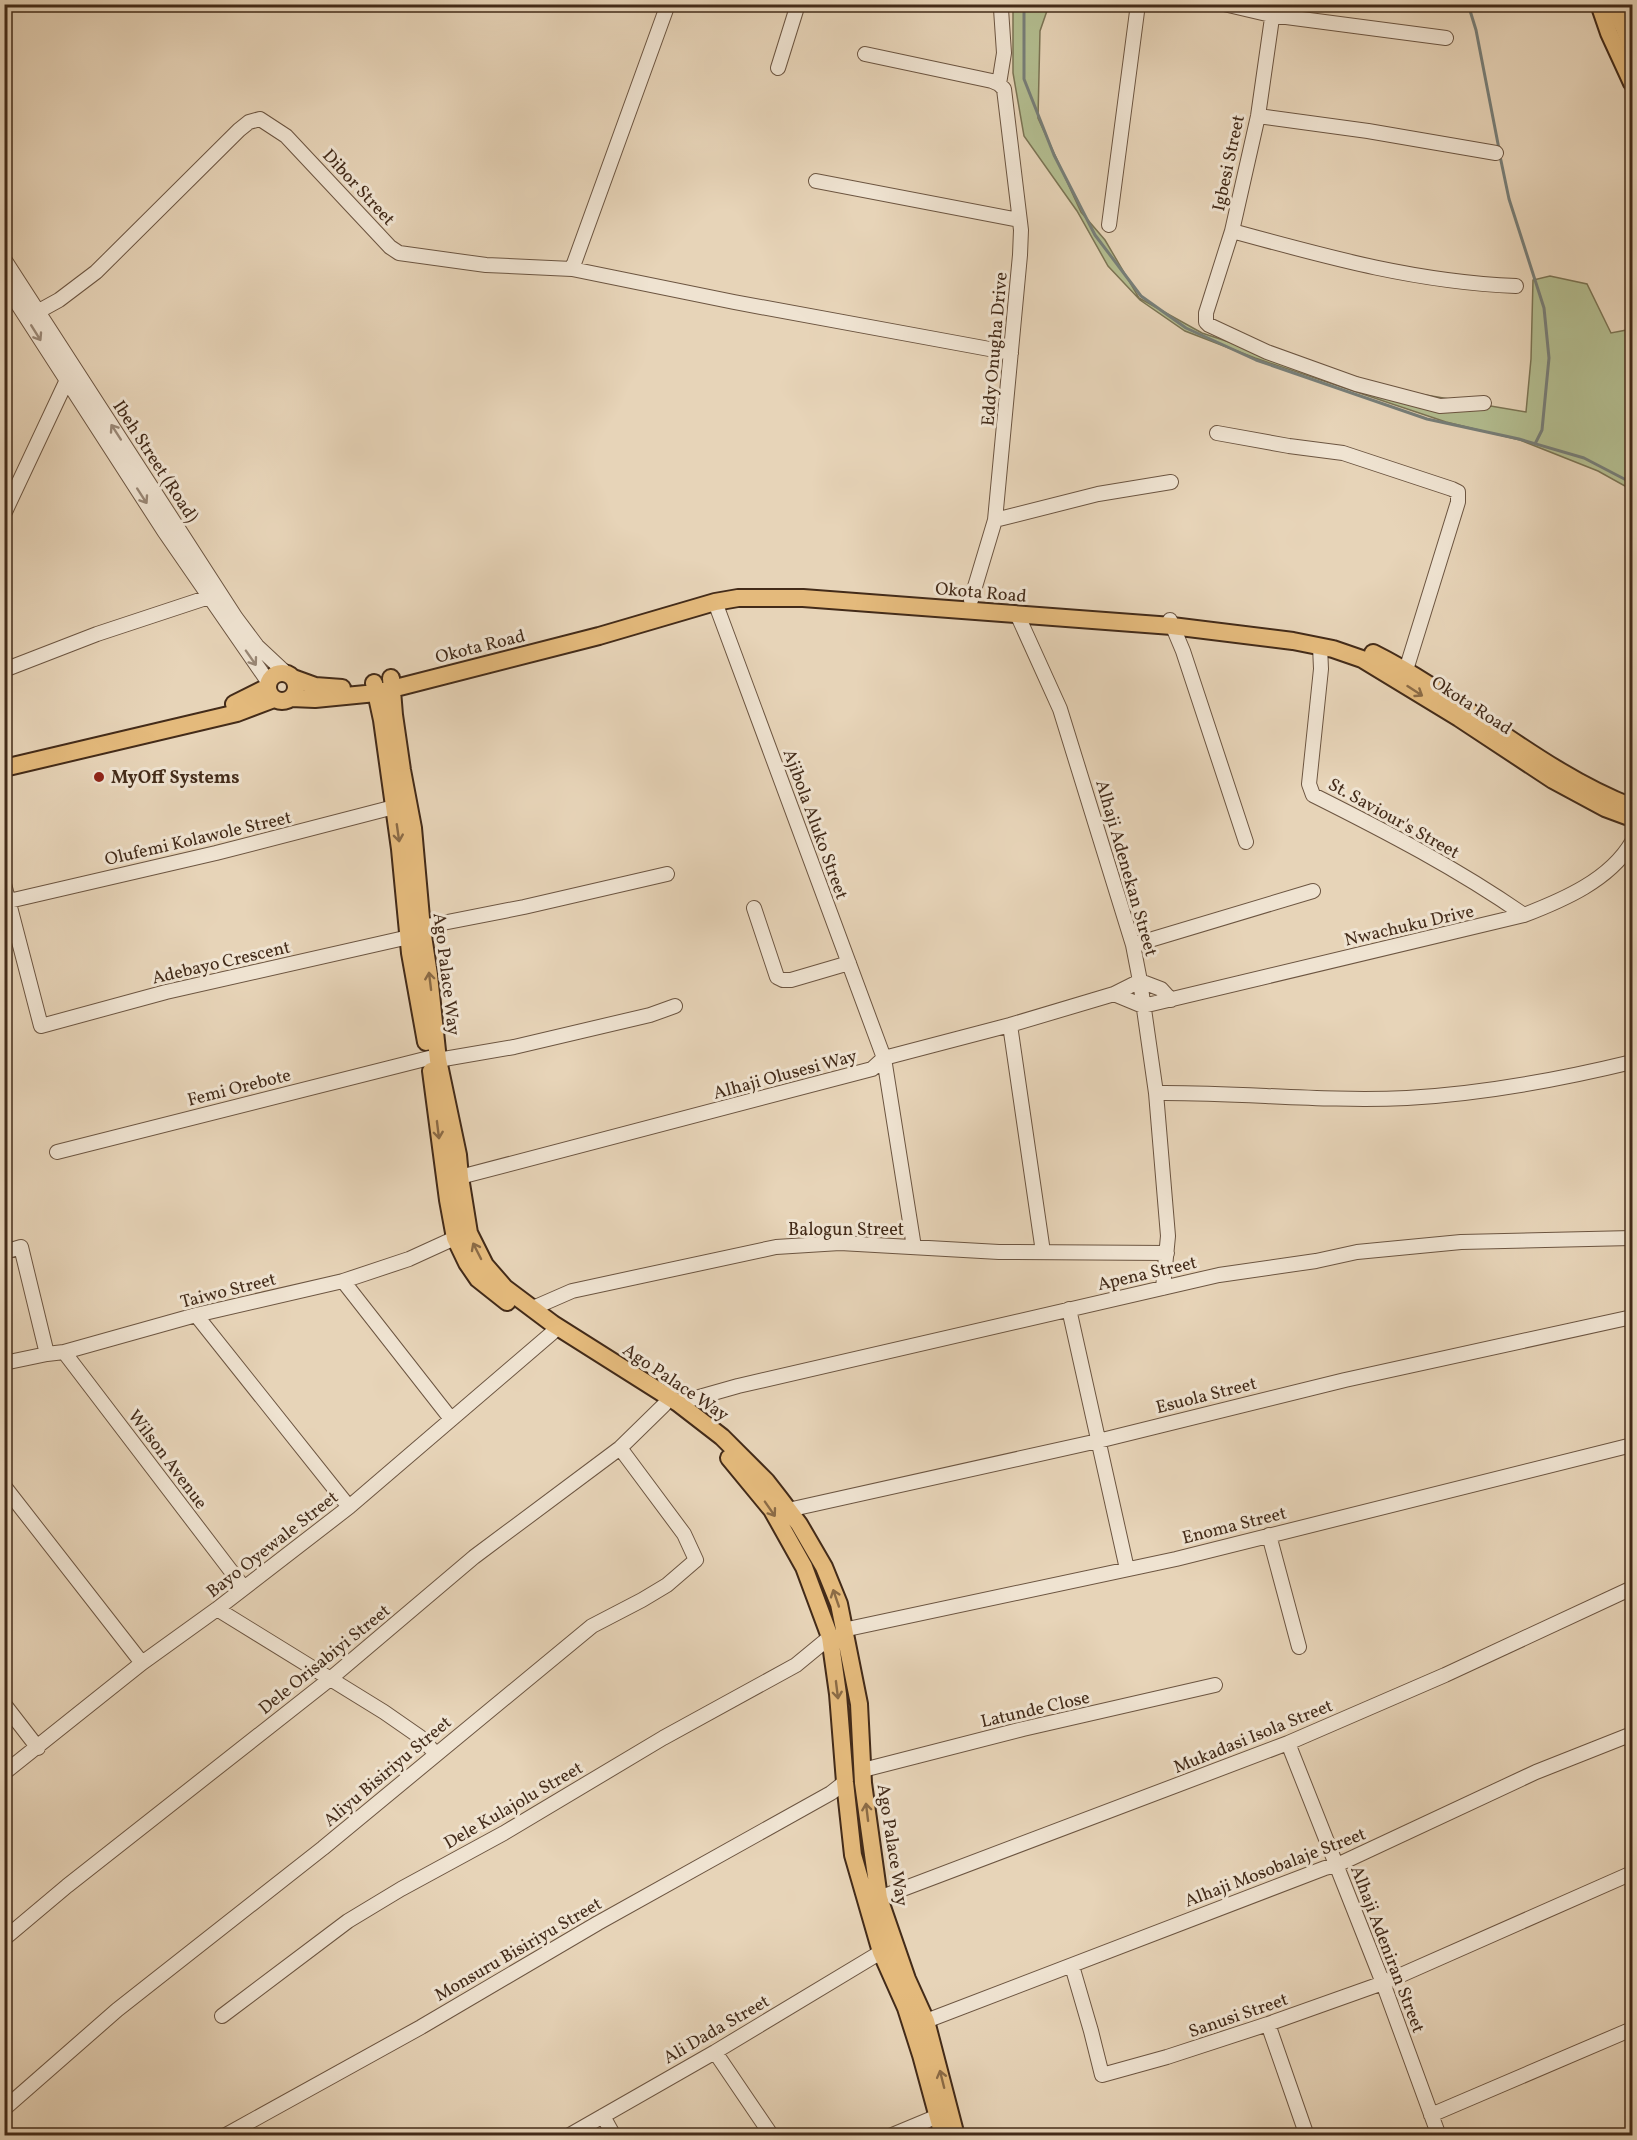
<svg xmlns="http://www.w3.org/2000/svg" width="1637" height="2140" viewBox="0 0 1637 2140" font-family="Vollkorn,serif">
  <rect width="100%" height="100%" fill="#e7d4b8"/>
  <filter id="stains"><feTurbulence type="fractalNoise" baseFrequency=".00333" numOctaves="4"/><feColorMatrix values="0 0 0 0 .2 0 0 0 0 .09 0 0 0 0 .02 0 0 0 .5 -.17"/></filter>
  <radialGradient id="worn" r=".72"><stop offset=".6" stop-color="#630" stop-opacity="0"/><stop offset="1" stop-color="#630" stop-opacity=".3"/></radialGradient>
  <path fill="#b3bd90" stroke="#7b7454" stroke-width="1.5" d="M1013,5H1049L1040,31L1038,118L1081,212L1105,240L1139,298L1202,333L1349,382L1526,412L1531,359L1533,280L1550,276L1587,284L1611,333L1632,329V490L1598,471L1520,440L1446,422L1255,358L1185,331L1140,300L1108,266L1077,211L1024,136L1013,73Z"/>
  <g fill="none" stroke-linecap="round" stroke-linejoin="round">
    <path stroke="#777e78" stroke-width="3" d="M1024,4V79L1054,155L1095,235L1141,296L1186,328L1256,360L1427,419L1519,439L1584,458L1632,483
      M1468,4L1476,30L1499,149
      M1500,156L1509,199L1544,308L1549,358L1542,430L1535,444"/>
    <defs>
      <path id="minor" d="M998,4L1001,9L1004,53L999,84
        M1224,4L1271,15L1446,38
        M1274,4L1258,116L1232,231L1206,313V322L1209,325L1267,352L1356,384L1440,406L1484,403
        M865,54L992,81L999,84L1004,89L1021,230L1020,255L995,520L971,600
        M778,68L798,4
        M1258,116L1368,131L1496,153
        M816,181L1019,220
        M1109,225L1138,4
        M1232,231C1327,257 1416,282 1516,286
        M4,259L236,618L257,646L287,674
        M572,269L668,4
        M4,283L164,531L269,683
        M39,311L59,300L96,272L239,130L249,122L260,119L286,136L390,247L399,253L486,265L572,269L734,302L1011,353
        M1217,433L1289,446L1343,453L1452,489L1458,492V502L1406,670
        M4,514L66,382
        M995,520L1098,494L1171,482
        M715,602L884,1058L914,1247
        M1017,614L1060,709L1133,945L1140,981L1156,1093L1168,1236L1163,1288
        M1170,620L1183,651L1246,842
        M1320,646L1321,669L1309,784L1313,795C1385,831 1458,869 1524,915
        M4,670L97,634L209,597
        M4,884L41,1026L166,992L409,937
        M9,901L216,853L394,807
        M754,908L777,977L783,980H791L849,963
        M412,929L524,907L667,874
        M1133,945L1313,891
        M1140,981L1161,989L1171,1000
        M1114,994L1143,1006
        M1143,1006L1524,915C1563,900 1610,880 1632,842
        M1010,1025L1043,1252
        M438,1060L514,1047L650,1015L675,1006
        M1156,1093C1239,1092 1323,1102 1407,1098C1479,1094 1562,1079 1632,1062
        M57,1152L429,1058
        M460,1177L872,1069L884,1058L1010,1025L1114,994L1140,981
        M4,1252L21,1247L47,1354
        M343,1281L451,1419
        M533,1308L572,1291L776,1247L840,1243L999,1252L1167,1253
        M1069,1309L1127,1569
        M196,1315L349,1507
        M64,1352L244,1588
        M4,1363L47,1354L64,1352L196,1315L343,1281L409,1259L455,1238
        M678,1403L738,1386L1219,1275L1316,1261L1357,1252L1461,1242L1632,1238
        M4,1486L142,1663
        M788,1510L1098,1441L1345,1380L1632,1317
        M1269,1535L1299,1647
        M217,1609L384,1712L420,1737L436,1754
        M843,1630L1176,1559L1632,1445
        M4,1704L38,1748
        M1288,1743L1383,1983L1439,2136
        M863,1770L1023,1729L1215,1685
        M4,1773L142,1663L217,1609L349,1507L552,1333
        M879,1898L1288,1743L1445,1675L1632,1588
        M4,1939L67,1886L330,1679L474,1557L620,1448L664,1405
        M1072,1966L1091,2031L1102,2075L1167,2057L1268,2024L1383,1983L1632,1873
        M222,2016L348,1921L401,1889L504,1833L663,1738L796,1665L830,1637
        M926,2021L1325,1868L1337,1865L1536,1772L1632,1734
        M1268,2024L1307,2136
        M715,2052L772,2136
        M4,2109L117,2010L323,1848L592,1626L642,1600L667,1585L696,1560L684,1534L620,1448
        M1431,2115L1632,2029
        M603,2116L614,2136
        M224,2136L421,2027L598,1923L831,1793L845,1782
        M568,2136L715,2052L881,1952
        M890,2136L938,2116"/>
      <path id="major" d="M1599,4L1609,33L1632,83
        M1373,653C1463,698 1539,771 1632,807
        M268 687a14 14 0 1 1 28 0a14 14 0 1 1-28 0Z
        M293,678L315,686L342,688
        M391,678L394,715L402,770L413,828L422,929L429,975L438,1060L458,1155L460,1177L469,1233L485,1265L505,1288L553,1324L678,1403L722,1437L766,1481L780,1499L799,1524L824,1567L839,1604L859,1704L863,1783L879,1898L907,1979L926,2021L956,2136
        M374,683L382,720L400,849L410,953L426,1042
        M291,698L315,699L376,693L599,636L715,602L738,598H803L1172,626L1293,641L1333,649L1362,659L1459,718L1553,780L1605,808L1632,818
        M234,704L268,687
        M4,768L237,713L274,699
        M431,1071L448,1200L455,1238L467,1263L478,1279L507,1302
        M729,1458L772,1510L804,1567L830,1637L838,1694L845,1782L853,1855L881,1952L906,2008L921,2055L943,2136"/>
      <path id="highway" d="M1616,4L1632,42"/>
    </defs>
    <use href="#minor" stroke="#6c5541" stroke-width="16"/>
    <use href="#major" stroke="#432b19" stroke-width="20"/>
    <use href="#highway" stroke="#432b19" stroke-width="22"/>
    <use href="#minor" stroke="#efe3d1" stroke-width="14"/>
    <use href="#major" stroke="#e4ba7c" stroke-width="16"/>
    <use href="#highway" stroke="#e4ba7c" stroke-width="20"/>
  </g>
  <defs><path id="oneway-shaft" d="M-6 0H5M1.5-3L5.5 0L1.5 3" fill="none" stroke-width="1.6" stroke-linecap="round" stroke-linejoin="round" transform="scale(1.5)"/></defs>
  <g stroke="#998775">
    <use href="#oneway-shaft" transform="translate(36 333) rotate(58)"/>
    <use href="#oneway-shaft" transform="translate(116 432) rotate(-123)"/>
    <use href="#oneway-shaft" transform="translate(142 496) rotate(57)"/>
    <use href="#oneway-shaft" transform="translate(251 658) rotate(55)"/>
  </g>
  <g stroke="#8b6b46">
    <use href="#oneway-shaft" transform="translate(1415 691) rotate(33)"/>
    <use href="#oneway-shaft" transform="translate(398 833) rotate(82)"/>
    <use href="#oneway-shaft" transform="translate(430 981) rotate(-97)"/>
    <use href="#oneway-shaft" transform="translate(438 1130) rotate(83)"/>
    <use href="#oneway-shaft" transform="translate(477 1251) rotate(-117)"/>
    <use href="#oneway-shaft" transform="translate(770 1509) rotate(55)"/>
    <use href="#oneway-shaft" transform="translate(836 1598) rotate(-109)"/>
    <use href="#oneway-shaft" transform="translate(837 1690) rotate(83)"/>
    <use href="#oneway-shaft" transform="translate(867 1812) rotate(-97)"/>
    <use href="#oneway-shaft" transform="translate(942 2079) rotate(-104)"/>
  </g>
  <circle fill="#8f2418" stroke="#efe3d1" stroke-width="2" cx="99" cy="777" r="6"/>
  <g text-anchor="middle" stroke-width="6" stroke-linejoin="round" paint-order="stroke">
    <g font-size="18" fill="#432b19" stroke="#efe3d1">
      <text transform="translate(1228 163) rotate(-78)" y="6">Igbesi Street</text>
      <text transform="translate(359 187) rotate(47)" y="6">Dibor Street</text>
      <text transform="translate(994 349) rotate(-85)" y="6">Eddy Onugha Drive</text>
      <text transform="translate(156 461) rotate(57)" y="6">Ibeh Street (Road)</text>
      <text transform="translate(981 592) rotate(5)" y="6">Okota Road</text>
      <text transform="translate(480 646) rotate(-14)" y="6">Okota Road</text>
      <text transform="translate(1472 705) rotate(33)" y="6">Okota Road</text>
      <text transform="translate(1394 818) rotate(29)" y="6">St. Saviour's Street</text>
      <text transform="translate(816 824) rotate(70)" y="6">Ajibola Aluko Street</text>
      <text transform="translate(198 838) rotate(-13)" y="6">Olufemi Kolawole Street</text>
      <text transform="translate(1127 868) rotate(74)" y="6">Alhaji Adenekan Street</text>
      <text transform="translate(1409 925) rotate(-13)" y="6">Nwachuku Drive</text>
      <text transform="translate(221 962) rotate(-13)" y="6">Adebayo Crescent</text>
      <text transform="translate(447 974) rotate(83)" y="6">Ago Palace Way</text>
      <text transform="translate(785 1074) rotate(-15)" y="6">Alhaji Olusesi Way</text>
      <text transform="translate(239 1087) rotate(-14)" y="6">Femi Orebote</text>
      <text x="846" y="1235">Balogun Street</text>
      <text transform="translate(1147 1273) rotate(-13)" y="6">Apena Street</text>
      <text transform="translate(228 1290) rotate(-14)" y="6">Taiwo Street</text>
      <text transform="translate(676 1382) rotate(34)" y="6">Ago Palace Way</text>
      <text transform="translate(1206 1395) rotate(-14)" y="6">Esuola Street</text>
      <text transform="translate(168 1459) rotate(53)" y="6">Wilson Avenue</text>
      <text transform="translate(1234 1525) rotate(-14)" y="6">Enoma Street</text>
      <text transform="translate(272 1544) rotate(-38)" y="6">Bayo Oyewale Street</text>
      <text transform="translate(324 1659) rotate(-39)" y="6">Dele Orisabiyi Street</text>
      <text transform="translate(1035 1709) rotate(-13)" y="6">Latunde Close</text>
      <text transform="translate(1253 1736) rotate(-22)" y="6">Mukadasi Isola Street</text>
      <text transform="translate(387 1771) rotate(-40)" y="6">Aliyu Bisiriyu Street</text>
      <text transform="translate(513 1805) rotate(-30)" y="6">Dele Kulajolu Street</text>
      <text transform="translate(893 1845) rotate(81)" y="6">Ago Palace Way</text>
      <text transform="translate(1275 1867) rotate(-21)" y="6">Alhaji Mosobalaje Street</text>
      <text transform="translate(518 1949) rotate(-30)" y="6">Monsuru Bisiriyu Street</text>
      <text transform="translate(1388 1949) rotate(69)" y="6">Alhaji Adeniran Street</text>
      <text transform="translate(1238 2015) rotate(-19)" y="6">Sanusi Street</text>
      <text transform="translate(716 2029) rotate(-30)" y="6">Ali Dada Street</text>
    </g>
    <g font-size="18" font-weight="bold" fill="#432b19" stroke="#efe3d1" text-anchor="start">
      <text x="111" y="783">MyOff Systems</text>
    </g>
  </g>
  <rect width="1637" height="2140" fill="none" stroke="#e7d4b8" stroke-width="24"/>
  <rect x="6" y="6" width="1625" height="2128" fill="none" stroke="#432b19" stroke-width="3"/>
  <rect x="12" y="12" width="1613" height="2116" fill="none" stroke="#432b19" stroke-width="1.5"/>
  <rect width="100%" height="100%" filter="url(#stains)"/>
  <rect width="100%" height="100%" fill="url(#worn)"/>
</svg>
